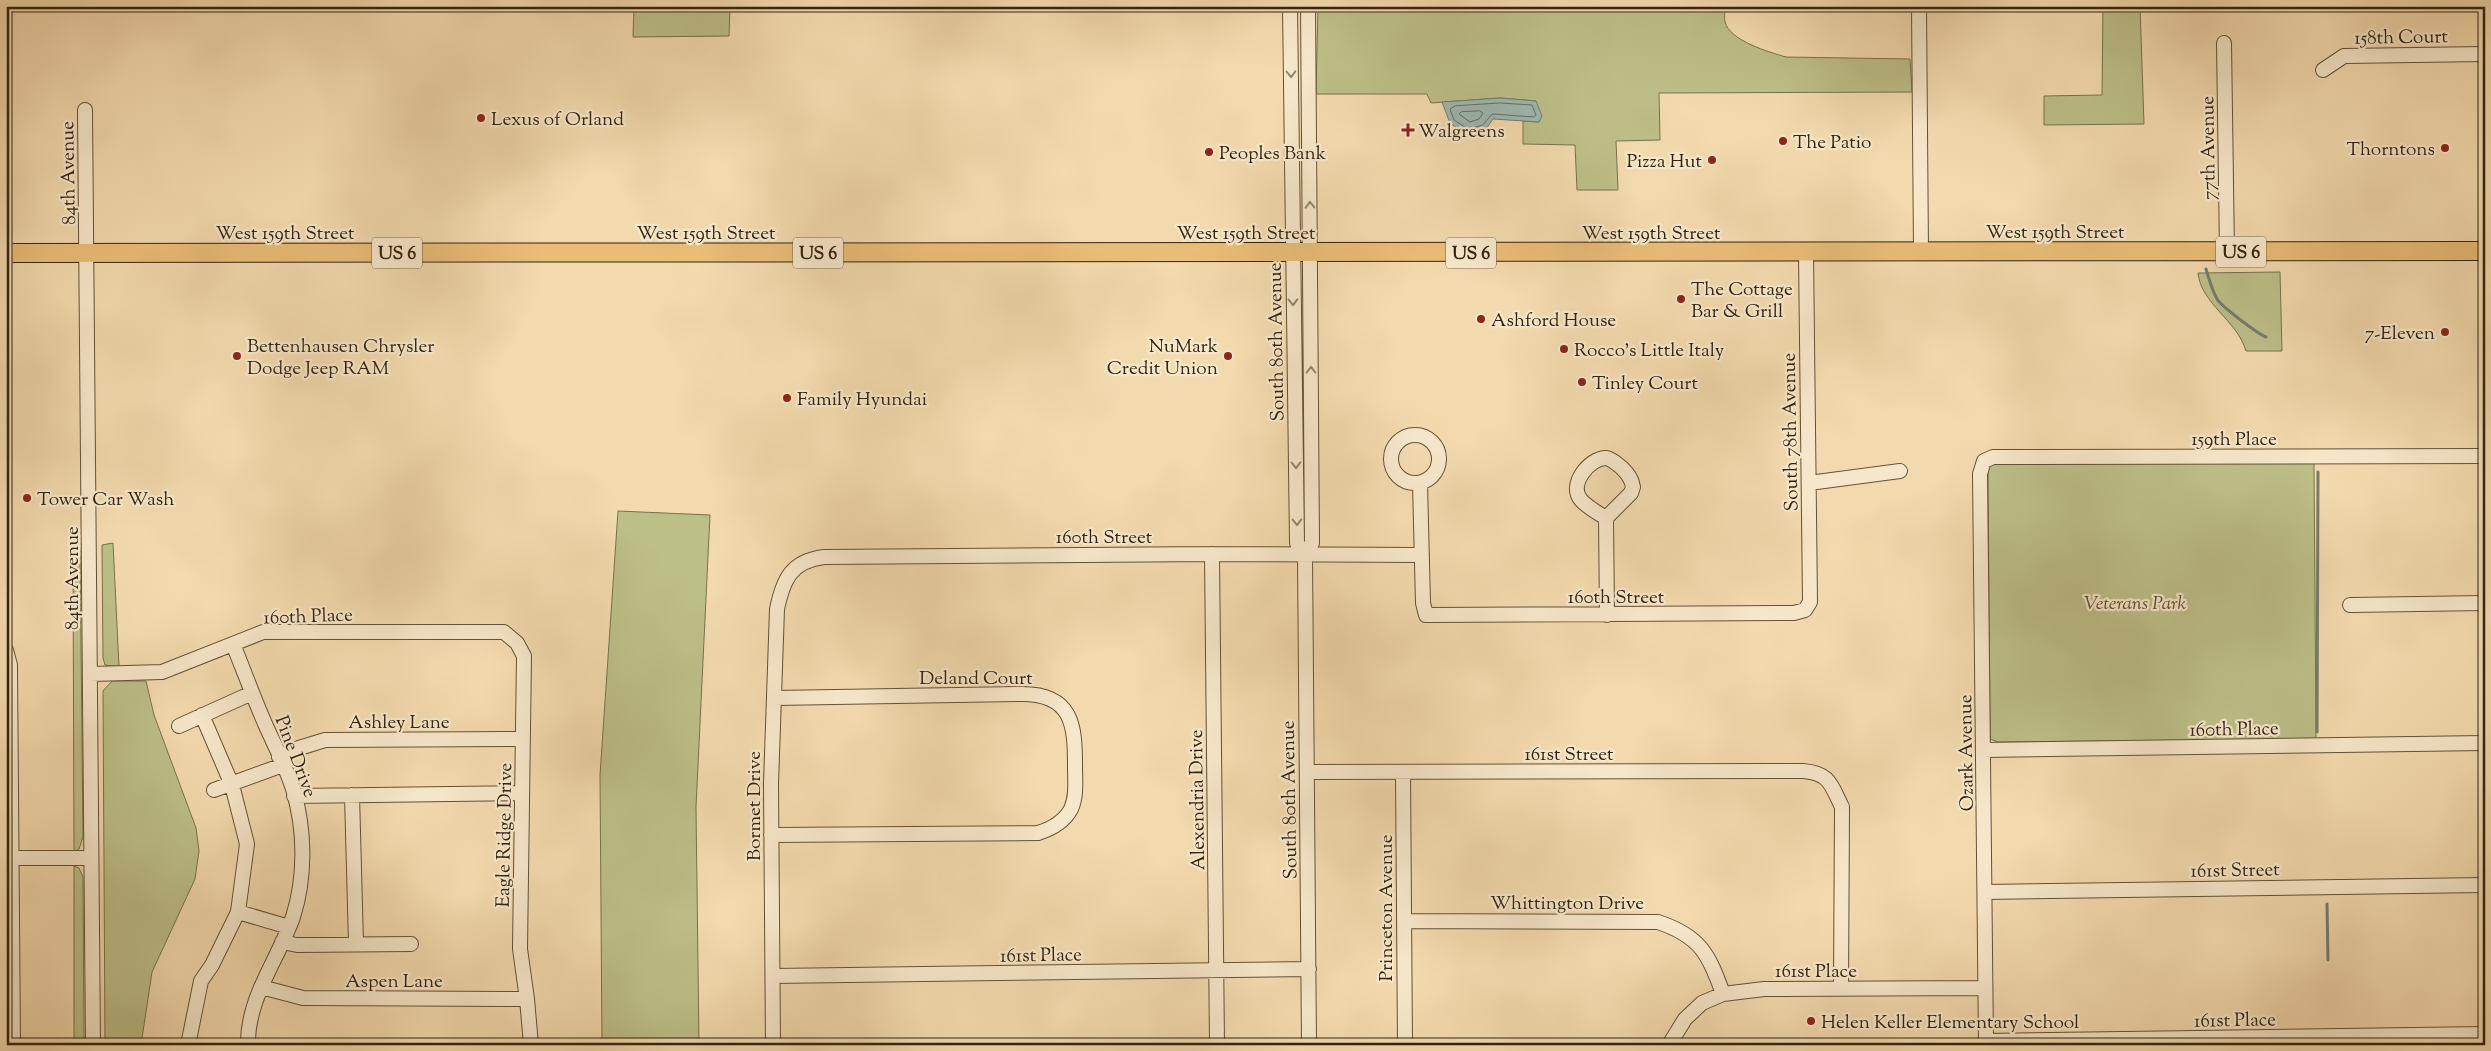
<svg xmlns="http://www.w3.org/2000/svg" width="2491" height="1051" viewBox="0 0 2491 1051" font-family="'Sorts Mill Goudy',serif">
  <rect width="100%" height="100%" fill="#f3daae"/>
  <filter id="stains"><feTurbulence type="fractalNoise" baseFrequency=".004" numOctaves="4"/><feColorMatrix values="0 0 0 0 .2 0 0 0 0 .09 0 0 0 0 .02 0 0 0 .5 -.17"/></filter>
  <radialGradient id="worn" r=".72"><stop offset=".6" stop-color="#630" stop-opacity="0"/><stop offset="1" stop-color="#630" stop-opacity=".3"/></radialGradient>
  <path fill="#bdbf89" stroke="#78724c" d="M634,6H730L729,36L633,37Z
    M1318,6H1725C1725,11 1724,18 1725,22C1730,41 1769,52 1786,57L1910,59L1912,92L1659,93L1660,140L1616,141L1618,190H1577L1575,145L1523,144V121L1539,122L1536,101L1500,98L1431,103L1427,94H1316Z
    M2103,6H2140L2144,124L2044,125V96L2102,95Z
    M2280,272L2282,351H2246C2237,320 2201,304 2198,273Z
    M2314,462L2316,739L1998,742L1990,739L1988,466L1994,463Z
    M618,511L710,515L696,807L699,1045H602L600,775Z
    M113,543L119,667L105,665L103,658L102,545Z
    M73,547H80L83,837L79,849L74,852Z
    M112,681H146L154,715L196,828L199,851L195,879L152,972L141,1045H105L103,691Z
    M74,866L79,868L83,877L84,1045H74Z"/>
  <path fill="#9db9b2" stroke="#737d71" d="M1500,98L1536,101L1542,116L1539,122L1493,119L1486,129L1467,135L1450,123L1442,102Z"/>
  <g fill="none" stroke-linecap="round" stroke-linejoin="round">
    <path stroke="#686e61" stroke-width="1" d="M1500,103L1532,105L1536,115L1534,117L1492,114L1483,125L1468,129L1454,120L1450,109L1455,106Z
      M1480,111L1483,113L1479,119L1470,122L1459,114L1461,112Z"/>
    <path stroke="#737d71" stroke-width="3" d="M2206,269C2209,279 2212,290 2217,299C2221,306 2258,334 2266,337
      M2317,732L2318,472
      M2327,904L2328,960"/>
    <defs>
      <path id="minor" d="M1290,6L1297,543L1305,555
        M1308,6L1312,543L1305,555L1309,1045
        M1919,6L1921,253
        M2224,43L2227,252
        M2323,70L2344,56L2485,54
        M85,110L93,1045
        M1391 459a24 24 0 1 1 48 0a24 24 0 1 1-48 0Z
        M1420,483L1423,603L1426,615L1794,613L1805,610L1810,602L1806,253
        M1809,483L1900,471
        M1606,518C1598,513 1587,507 1581,500C1568,485 1589,458 1606,458C1612,459 1617,464 1622,468C1628,474 1632,479 1633,487L1631,493L1606,518L1607,615
        M1212,554L1217,1045
        M2350,605L2485,603
        M233,644C244,671 254,699 266,726C275,746 286,767 293,789C305,829 306,876 293,917C278,960 247,998 248,1045
        M6,650L10,665L13,1045
        M91,674L162,672L263,632H504L517,643L524,656L520,949L527,999L531,1045
        M179,726L252,693
        M1983,750L2485,743
        M279,757L299,748L325,740L523,739
        M1307,772L1803,771C1830,773 1831,785 1842,807L1841,989
        M1403,772L1405,1045
        M214,790L283,765
        M352,795L356,944
        M294,796L522,793
        M771,835L1038,833C1051,829 1064,822 1071,809C1077,796 1075,780 1075,766C1075,726 1073,694 1022,694L774,698
        M6,858H91
        M1985,892L2485,885
        M238,912L289,927
        M1404,921L1658,922C1700,936 1709,954 1723,994
        M282,942L297,945L411,944
        M773,976L1309,969
        M261,987L303,998L527,999
        M1986,1041L2485,1034
        M188,1045L201,981L212,965L238,912L247,844L232,785L202,715
        M773,1045L771,784L777,609C783,580 791,561 824,557L1212,554L1422,555
        M1669,1045L1685,1019L1702,1003L1723,994L1764,989L1985,988
        M1986,1045L1980,474L1984,461L1993,457L2485,456"/>
      <path id="major" d="M6,253L2485,251"/>
    </defs>
    <use href="#minor" stroke="#635238" stroke-width="16"/>
    <use href="#major" stroke="#332410" stroke-width="20"/>
    <use href="#minor" stroke="#f7e7ca" stroke-width="14"/>
    <use href="#major" stroke="#eabd77" stroke-width="18"/>
  </g>
  <defs><path id="oneway-chevron" d="M-2-3.5L2.5 0L-2 3.5" fill="none" stroke-width="1.6" stroke-linecap="round" stroke-linejoin="round" transform="scale(1.25)"/></defs>
  <g stroke="#95866d">
    <use href="#oneway-chevron" transform="translate(1291 74) rotate(89)"/>
    <use href="#oneway-chevron" transform="translate(1310 205) rotate(-91)"/>
    <use href="#oneway-chevron" transform="translate(1293 302) rotate(89)"/>
    <use href="#oneway-chevron" transform="translate(1311 370) rotate(-90)"/>
    <use href="#oneway-chevron" transform="translate(1296 465) rotate(89)"/>
    <use href="#oneway-chevron" transform="translate(1297 522) rotate(89)"/>
  </g>
  <g fill="#8f2418" stroke="#f7e7ca" stroke-width="2">
    <circle cx="481" cy="118" r="5"/>
    <path d="M1405.5 122.5h5v5h5v5h-5v5h-5v-5h-5v-5h5z"/>
    <circle cx="1783" cy="141" r="5"/>
    <circle cx="2445" cy="148" r="5"/>
    <circle cx="1209" cy="152" r="5"/>
    <circle cx="1712" cy="160" r="5"/>
    <circle cx="1681" cy="299" r="5"/>
    <circle cx="1481" cy="319" r="5"/>
    <circle cx="2445" cy="332" r="5"/>
    <circle cx="1564" cy="349" r="5"/>
    <circle cx="237" cy="356" r="5"/>
    <circle cx="1228" cy="356" r="5"/>
    <circle cx="1582" cy="382" r="5"/>
    <circle cx="787" cy="398" r="5"/>
    <circle cx="27" cy="498" r="5"/>
    <circle cx="1811" cy="1021" r="5"/>
  </g>
  <g text-anchor="middle" stroke-width="4.5" stroke-linejoin="round" paint-order="stroke">
    <g fill="#f7e7ca" stroke="#6e5e48" stroke-width="1">
      <rect x="2216" y="236.5" width="50" height="31" rx="4"/>
      <rect x="372" y="237.5" width="50" height="31" rx="4"/>
      <rect x="793" y="237.5" width="50" height="31" rx="4"/>
      <rect x="1446" y="237.5" width="50" height="31" rx="4"/>
    </g>
    <g font-size="18" font-weight="bold" fill="#332410">
      <text x="2241" y="258">US 6</text>
      <text x="397" y="259">US 6</text>
      <text x="818" y="259">US 6</text>
      <text x="1471" y="259">US 6</text>
    </g>
    <g font-size="19" fill="#332410" stroke="#f7e7ca">
      <text transform="translate(2401 36) rotate(-1)" y="7">158th Court</text>
      <text transform="translate(2207 148) rotate(-91)" y="7">77th Avenue</text>
      <text transform="translate(67 173) rotate(-91)" y="7">84th Avenue</text>
      <text x="2055" y="238">West 159th Street</text>
      <text x="285" y="239">West 159th Street</text>
      <text x="706" y="239">West 159th Street</text>
      <text x="1246" y="239">West 159th Street</text>
      <text x="1651" y="239">West 159th Street</text>
      <text transform="translate(1275 342) rotate(-91)" y="7">South 80th Avenue</text>
      <text transform="translate(1789 432) rotate(-91)" y="7">South 78th Avenue</text>
      <text x="2234" y="445">159th Place</text>
      <text x="1104" y="543">160th Street</text>
      <text transform="translate(71 578) rotate(-90)" y="7">84th Avenue</text>
      <text x="1616" y="603">160th Street</text>
      <text transform="translate(308 615) rotate(-2)" y="7">160th Place</text>
      <text x="976" y="684">Deland Court</text>
      <text x="399" y="728">Ashley Lane</text>
      <text transform="translate(2234 728) rotate(-1)" y="7">160th Place</text>
      <text x="1569" y="760">161st Street</text>
      <text transform="translate(1965 753) rotate(-91)" y="7">Ozark Avenue</text>
      <text transform="translate(297 756) rotate(69)" y="7">Pine Drive</text>
      <text transform="translate(1196 800) rotate(-91)" y="7">Alexendria Drive</text>
      <text transform="translate(1288 800) rotate(-91)" y="7">South 80th Avenue</text>
      <text transform="translate(753 806) rotate(-90)" y="7">Bormet Drive</text>
      <text transform="translate(503 835) rotate(-89)" y="7">Eagle Ridge Drive</text>
      <text transform="translate(2235 869) rotate(-1)" y="7">161st Street</text>
      <text x="1567" y="909">Whittington Drive</text>
      <text transform="translate(1385 908) rotate(-90)" y="7">Princeton Avenue</text>
      <text transform="translate(1041 954) rotate(-1)" y="7">161st Place</text>
      <text x="1816" y="977">161st Place</text>
      <text x="394" y="987">Aspen Lane</text>
      <text transform="translate(2235 1019) rotate(-1)" y="7">161st Place</text>
    </g>
    <g font-size="19" fill="#332410" stroke="#f7e7ca" text-anchor="start">
      <text x="491" y="125">Lexus of Orland</text>
      <text x="1418" y="137">Walgreens</text>
      <text x="1793" y="148">The Patio</text>
      <text x="2435" y="155" text-anchor="end">Thorntons</text>
      <text x="1219" y="159">Peoples Bank</text>
      <text x="1702" y="167" text-anchor="end">Pizza Hut</text>
      <text x="1691" y="295">The Cottage<tspan x="1691" dy="22">Bar &amp; Grill</tspan></text>
      <text x="1491" y="326">Ashford House</text>
      <text x="2435" y="339" text-anchor="end">7-Eleven</text>
      <text x="247" y="352">Bettenhausen Chrysler<tspan x="247" dy="22">Dodge Jeep RAM</tspan></text>
      <text x="1218" y="352" text-anchor="end">NuMark<tspan x="1218" dy="22">Credit Union</tspan></text>
      <text x="1574" y="356">Rocco's Little Italy</text>
      <text x="1592" y="389">Tinley Court</text>
      <text x="797" y="405">Family Hyundai</text>
      <text x="37" y="505">Tower Car Wash</text>
      <text x="1821" y="1028">Helen Keller Elementary School</text>
    </g>
    <g font-size="19" font-style="italic" fill="#564b2e" stroke="#f7e7ca">
      <text x="2135" y="609">Veterans Park</text>
    </g>
  </g>
  <rect width="2491" height="1051" fill="none" stroke="#f3daae" stroke-width="25"/>
  <rect x="8" y="8" width="2476" height="1036" fill="none" stroke="#332410" stroke-width="2.5"/>
  <rect x="12" y="12" width="2466" height="1026" fill="none" stroke="#332410"/>
  <rect width="100%" height="100%" filter="url(#stains)"/>
  <rect width="100%" height="100%" fill="url(#worn)"/>
</svg>
